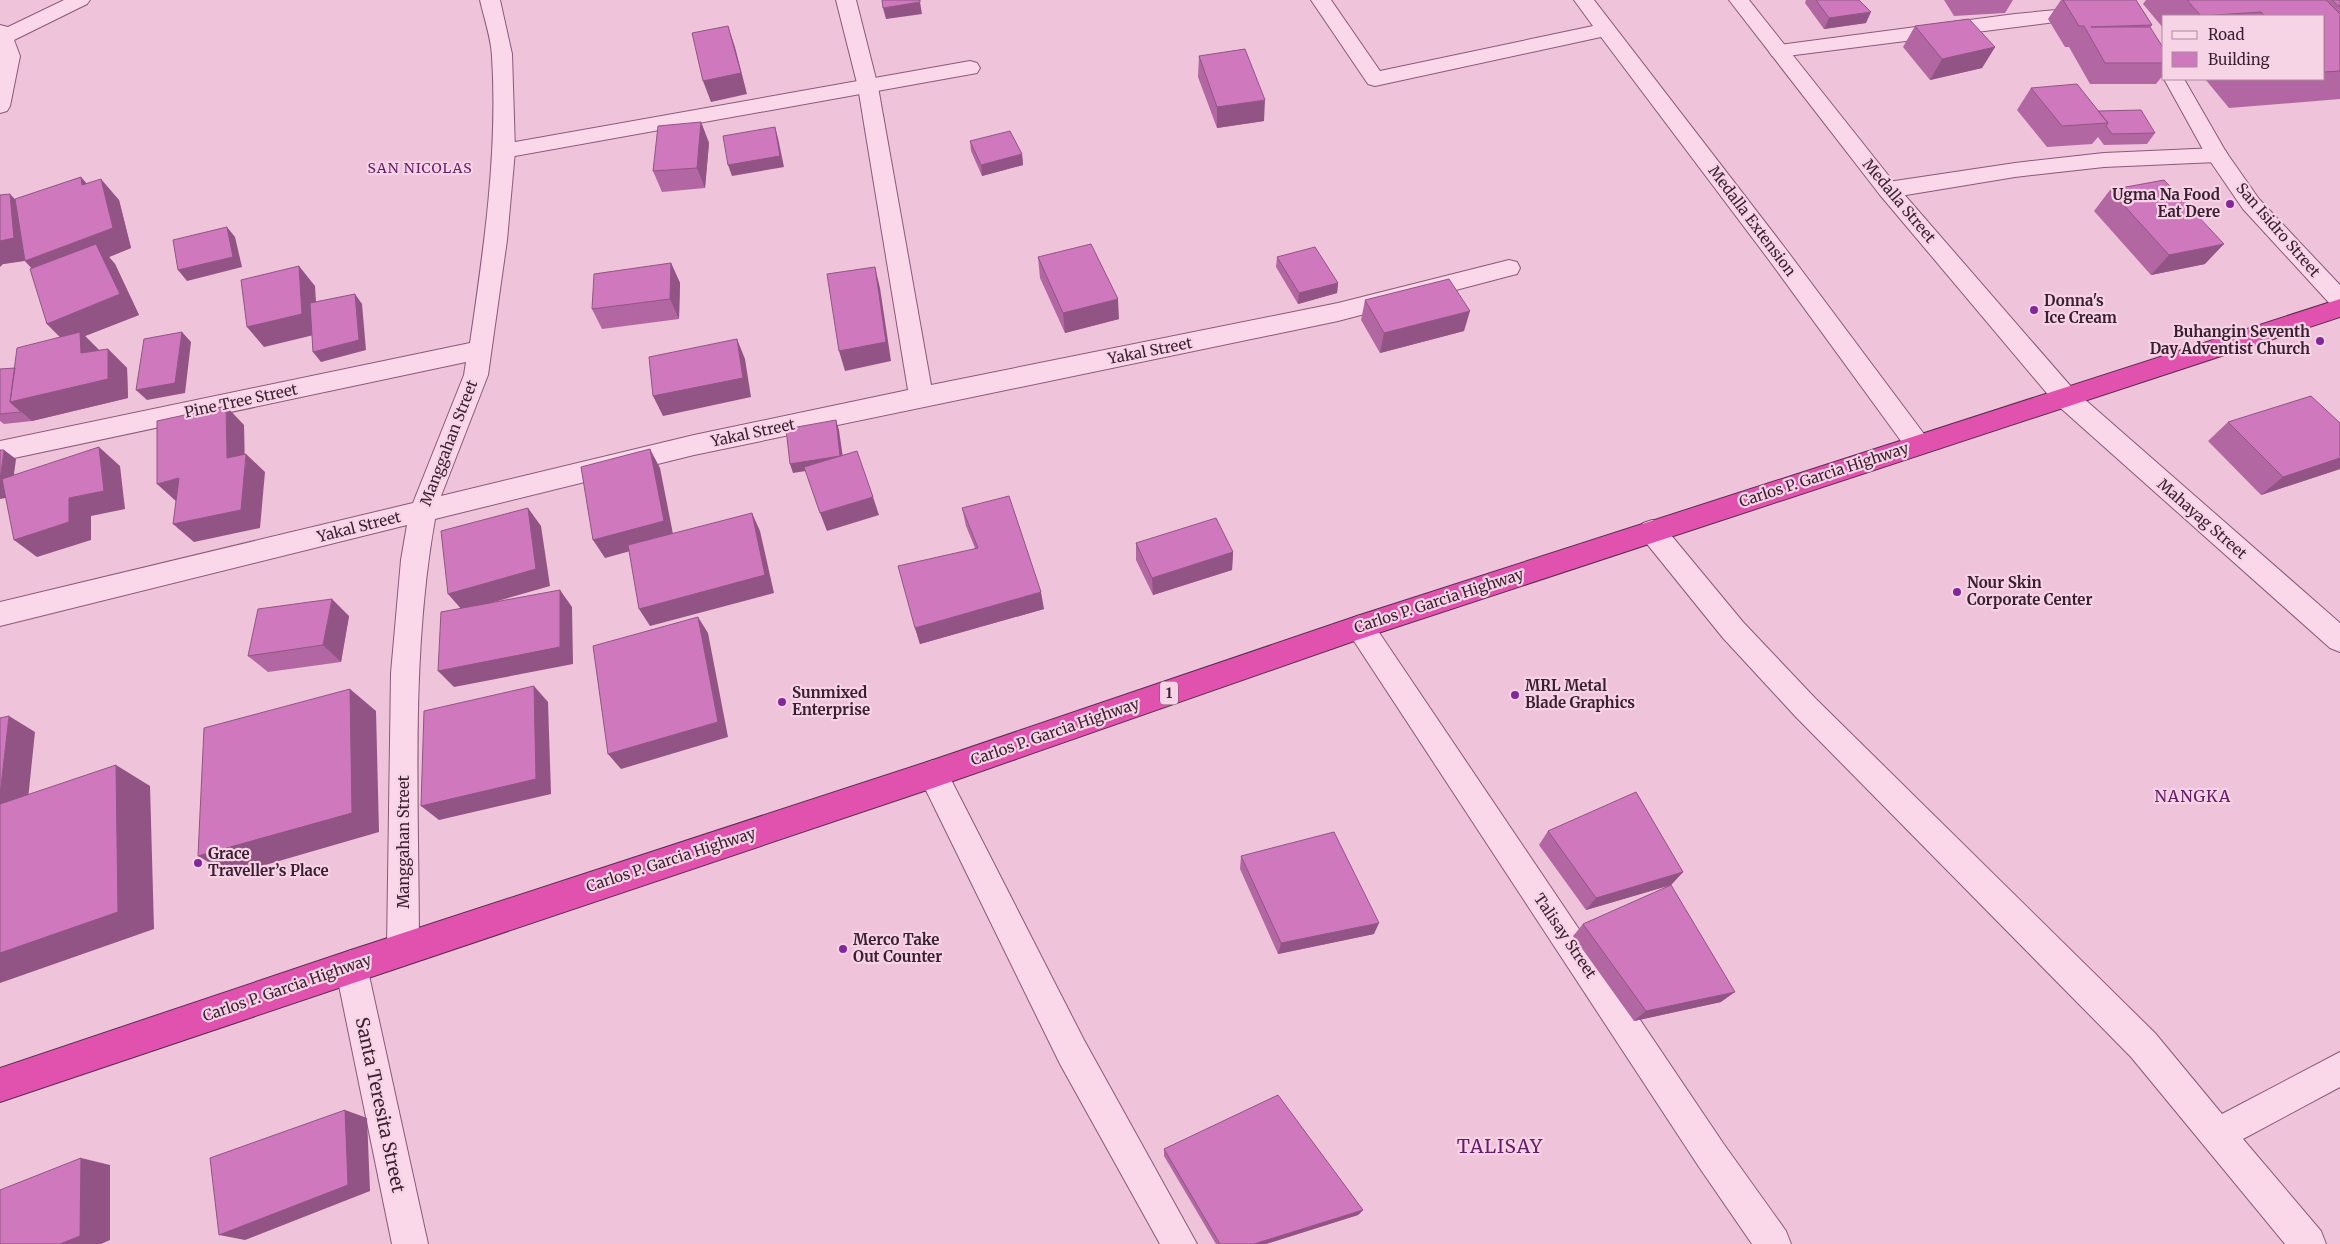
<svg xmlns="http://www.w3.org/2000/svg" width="2340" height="1244" viewBox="0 0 2340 1244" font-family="Merriweather,serif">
  <rect width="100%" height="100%" fill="#efc3da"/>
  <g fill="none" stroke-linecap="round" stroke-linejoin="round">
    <defs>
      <path id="lane" d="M2088,7L2095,9L2098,13L2095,17L1779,57L1772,56L1769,51L1772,46L1779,45L2015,14Z
        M970,61L977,63L980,68L977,73L504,158L496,156L493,151L496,146L504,144Z
        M2217,148L2225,150L2228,155L2225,160L2217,162L2104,167L2015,177L1888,198L1880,195L1877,190L1880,185L1888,182L2015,163L2104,153Z
        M1652,520L1661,523L1743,622L1815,698L2155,1033L2222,1114L2340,1052V1087L2243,1139L2321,1231L2326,1244H2285L2131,1057L1795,716L1723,638L1643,539L1639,531L1643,523Z"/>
      <path id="street" d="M64,0H90L87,4L14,40L20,56L10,106L7,111L0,113V25L8,27Z
        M480,0H500L512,54L515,151L507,240L488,375L441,496L694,435L908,390L858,87L836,0H856L878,87L931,385L1338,303L1509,260L1517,262L1520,268L1517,274L1509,276L1338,321L694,455L435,519C410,658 419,807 419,948L414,959L403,964L392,959L387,948L391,673L401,560L407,525L0,626V602L413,503L464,375L466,362L0,461V441L470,343C484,248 498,152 492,56C491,37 484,18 480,0Z
        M1311,0H1331L1380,71L1593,26L1574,0H1594L1785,248L1927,438L1931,445L1927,452L1918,455L1909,452L1769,260L1601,37L1375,86L1368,84Z
        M1729,0H1749L1896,185L2074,390L2340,623V652L2330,648L2056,404L1880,195Z
        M2164,79H2184L2226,152L2259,199L2340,285V309L2332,306L2243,209L2206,155Z
        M1360,615L1370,619L1723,1143L1786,1231L1791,1244H1752L1699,1167L1350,635L1346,627L1350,619Z
        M933,760L943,764L1084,1040L1197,1244H1160L1060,1064L918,774L923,764Z
        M351,950L362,955L367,966L428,1244H392L335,966L340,955Z"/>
      <path id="highway" d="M2340,299V317L1360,639L933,788L0,1102V1068L351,950L933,760L1360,615Z"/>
    </defs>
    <use href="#lane" stroke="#8a597b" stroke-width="2"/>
    <use href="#street" stroke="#8a597b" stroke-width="2"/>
    <use href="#highway" stroke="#582e4d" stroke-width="2"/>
    <use href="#lane" fill="#fad7e9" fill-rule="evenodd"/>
    <use href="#street" fill="#fad7e9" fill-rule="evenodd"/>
    <use href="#highway" fill="#e152af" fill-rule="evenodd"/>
  </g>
  <path fill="#b267a3" d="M1806,0H1859L1866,23L1824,29L1805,3Z
    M1944,0H2013L2005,13L1954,16Z
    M2061,0H2136L2152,25L2150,28L2164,49V74L2156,84H2090L2069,47H2065L2048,19Z
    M2146,0H2340V99L2229,108L2205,79H2324V16H2164V29L2143,4Z
    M1915,26L1995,47L1982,68L1930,80L1903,47Z
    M1199,56L1264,121L1217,128L1198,77Z
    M2031,88L2098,111L2155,133L2147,144L2104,145L2098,137L2092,144L2047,147L2017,110Z
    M701,122L709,143L705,188L662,192L653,171Z
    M970,141L1022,154L1023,165L982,176L971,151Z
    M81,177L86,183L119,200L131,248L109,257L115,264L139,315L85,336L99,350L108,349L127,368L128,398L32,421L4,424L0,421V369L15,368L60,337L47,324L32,269L25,261L3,264L16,199Z
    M2110,190L2205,264L2151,275L2094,211Z
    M1038,257L1119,319L1065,333L1040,278Z
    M1277,257L1338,283L1337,293L1298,304L1276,267Z
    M671,263L680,283L679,319L602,329L592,309Z
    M1365,300L1464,331L1380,353L1361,320Z
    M2228,422L2340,423V469L2261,495L2208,441Z
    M962,508L1044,609L920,644L915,628L975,548L966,526Z
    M1136,543L1233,552L1232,570L1153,595L1136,560Z
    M349,616L341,662L268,672L248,656Z
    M1548,831L1683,872L1671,885L1586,910L1539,845Z
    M1241,856L1374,934L1278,954L1240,869Z
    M1583,924L1721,1002L1634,1021L1573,936Z
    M1164,1149L1363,1210L1358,1215L1266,1244H1216L1164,1156Z"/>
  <path fill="#915484" d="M920,2L922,14L886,19L883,8Z
    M1871,12L1866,23L1824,29L1829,18Z
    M728,26L735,47L747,94L711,102L703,81Z
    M1995,47L1982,68L1930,80L1942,59Z
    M1265,100L1264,121L1217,128V107Z
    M701,122L709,143L705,188L697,168Z
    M775,127L778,138L784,167L732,176L728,165Z
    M1022,154L1023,165L982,176L981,165Z
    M81,177L99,198L82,185Z
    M101,179L119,200L131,248L109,257L115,264L139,315L85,336L101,352V373L67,344L47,324L45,282L25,261L29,260L3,264L0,267V241L10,194L30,215Z
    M227,227L235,237L242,267L187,281L178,270Z
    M2224,244L2205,264L2151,275L2169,255Z
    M671,263L680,283L679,319L670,299Z
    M299,266L315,286L318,334L264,347L247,327Z
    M875,267L880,288L891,361L845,371L839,351Z
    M1338,283L1337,293L1298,304L1299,293Z
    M355,294L362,304L366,350L321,362L313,352Z
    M1118,299L1119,319L1065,333L1063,313Z
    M1470,311L1464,331L1380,353L1384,333Z
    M182,332L191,342L185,393L147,400L136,390Z
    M737,339L745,359L751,397L663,416L653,396Z
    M108,349L127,368L128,398L32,421L10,402Z
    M226,406L244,425L245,469L246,454L265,472L260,528L194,542L173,524L227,458Z
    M836,420L839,430L844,465L793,473L790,464Z
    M99,447L120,466L125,509L91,516V540L37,557L14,540L69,498Z
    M650,449L660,468L674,539L605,558L593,540Z
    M4,450L16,459L11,497L0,499V481Z
    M2340,458V469L2261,495L2283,477Z
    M179,478L177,502L157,484Z
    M873,497L879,515L827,531L820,513Z
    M528,508L541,526L550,586L463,611L448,594Z
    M752,513L760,531L774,593L650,626L639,609Z
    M1233,552L1232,570L1153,595L1152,578Z
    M560,590L572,607L573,664L454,687L438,671Z
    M1041,592L1044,609L920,644L915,628Z
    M332,599L349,616L341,662L323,645Z
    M698,617L708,633L728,737L621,769L608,754Z
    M534,686L548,702L551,794L439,820L421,806Z
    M350,689L376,711L379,832L231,875L198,856Z
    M9,716L35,732L27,809L0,814V795Z
    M116,765L150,786L154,929L0,983V953Z
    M1683,872L1671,885L1586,910L1596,898Z
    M1379,923L1374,934L1278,954L1281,943Z
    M1735,992L1721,1002L1634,1021L1646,1011Z
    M345,1110L367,1118L370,1191L245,1240L219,1235Z
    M81,1158L110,1165V1240L101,1244H60Z
    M1363,1210L1358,1215L1266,1244H1254Z"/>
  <path fill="#cf78bd" stroke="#915484" d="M882,0H920V2L883,8Z
    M1816,0H1859L1871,12L1829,18Z
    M2063,0H2136L2152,25L2091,27H2150L2164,49V63H2105L2084,26H2079Z
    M2187,0H2326L2340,14V71L2324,72V16H2265L2261,12L2201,16Z
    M2332,0H2340V7Z
    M1969,19L1995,47L1942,59L1915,26Z
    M728,26L741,73L703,81L692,33Z
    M1245,49L1265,100L1217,107L1199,56Z
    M2077,84L2108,123L2062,126L2031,88Z
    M2141,110L2155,133L2112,134L2106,126L2108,123L2098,111Z
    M701,122L697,168L653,171L658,126Z
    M775,127L780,156L728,165L723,136Z
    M1010,131L1022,154L981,165L970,141Z
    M81,177L82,185L101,179L113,228L25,261L15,199Z
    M2164,180L2224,244L2169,255L2110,190Z
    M10,194L14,238L0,241V195Z
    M227,227L233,257L178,270L173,240Z
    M96,244L120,294L47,324L30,269Z
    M1091,244L1118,299L1063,313L1038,257Z
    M1315,247L1338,283L1299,293L1277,257Z
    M671,263L670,299L592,309L594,274Z
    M299,266L302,314L247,327L241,280Z
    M875,267L886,342L839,351L827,274Z
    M1449,279L1470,311L1384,333L1365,300Z
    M355,294L359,340L313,352L310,303Z
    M80,332L81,353L108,349V379L10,402L17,348Z
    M182,332L175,383L136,390L144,339Z
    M737,339L743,378L653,396L649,357Z
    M15,368L10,402L21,412L0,414V369Z
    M2311,396L2340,423V458L2283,477L2228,422Z
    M226,406L227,458L246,454L241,510L173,524L179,478L157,484V421Z
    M836,420L840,456L790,464L786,429Z
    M99,447L104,491L69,498V522L14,540L2,479Z
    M650,449L664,521L593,540L581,467Z
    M0,450H4L0,481Z
    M857,451L873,497L820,513L804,467Z
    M1009,496L1041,592L915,628L898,566L978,548L962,508Z
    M528,508L536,569L448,594L441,531Z
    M752,513L765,575L639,609L628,545Z
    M1216,518L1233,552L1152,578L1136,543Z
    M560,590V647L438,671L441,612Z
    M332,599L323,645L248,656L258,609Z
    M698,617L718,722L608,754L593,646Z
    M534,686L536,779L421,806L424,711Z
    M350,689L352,813L198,856L204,728Z
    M9,716L0,795V718Z
    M116,765L118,912L0,953V804Z
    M1636,792L1683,872L1596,898L1548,831Z
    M1334,832L1379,923L1281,943L1241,856Z
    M1671,885L1735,992L1646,1011L1583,924Z
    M1278,1095L1363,1210L1254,1244H1220L1164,1149Z
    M345,1110L348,1185L219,1235L210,1158Z
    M81,1158L80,1236L60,1244H0V1190Z"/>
  <g fill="#82279b" stroke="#f6d3e5" stroke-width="2">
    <circle cx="2230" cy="204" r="5"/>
    <circle cx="2034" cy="310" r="5"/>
    <circle cx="2320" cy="341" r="5"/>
    <circle cx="1957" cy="592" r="5"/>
    <circle cx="1515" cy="695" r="5"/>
    <circle cx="782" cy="702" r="5"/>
    <circle cx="198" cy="863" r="5"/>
    <circle cx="843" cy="949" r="5"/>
  </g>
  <g text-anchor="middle" stroke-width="4.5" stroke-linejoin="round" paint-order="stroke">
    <g font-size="14" letter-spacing="1" fill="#671c68" stroke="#f6d3e5">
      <text x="420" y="173">SAN NICOLAS</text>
    </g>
    <rect fill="#f6d3e5" stroke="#725468" stroke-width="1" x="1160" y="681.5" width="18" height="23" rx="4"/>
    <g font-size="14" font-weight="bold" fill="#3a1e32">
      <text x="1169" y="698">1</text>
    </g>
    <g font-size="15" font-weight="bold" fill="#3a1e32" stroke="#f6d3e5" text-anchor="start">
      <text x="2220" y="200" text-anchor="end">Ugma Na Food<tspan x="2220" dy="17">Eat Dere</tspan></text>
      <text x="2044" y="306">Donna's<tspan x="2044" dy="17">Ice Cream</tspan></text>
      <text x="2310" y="337" text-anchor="end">Buhangin Seventh<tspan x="2310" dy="17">Day Adventist Church</tspan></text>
      <text x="1967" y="588">Nour Skin<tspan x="1967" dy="17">Corporate Center</tspan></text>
      <text x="1525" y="691">MRL Metal<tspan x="1525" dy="17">Blade Graphics</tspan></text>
      <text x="792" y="698">Sunmixed<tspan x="792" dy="17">Enterprise</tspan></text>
      <text x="208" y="859">Grace<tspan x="208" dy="17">Traveller’s Place</tspan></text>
      <text x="853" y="945">Merco Take<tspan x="853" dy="17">Out Counter</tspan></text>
    </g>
    <g font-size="15" fill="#3a1e32" stroke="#f6d3e5">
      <text transform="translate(1899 201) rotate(50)" y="5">Medalla Street</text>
      <text transform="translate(1752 221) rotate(53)" y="5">Medalla Extension</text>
      <text transform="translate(2278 230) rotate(49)" y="5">San Isidro Street</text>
      <text transform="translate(1150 351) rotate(-11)" y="5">Yakal Street</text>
      <text transform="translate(241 401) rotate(-12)" y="5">Pine Tree Street</text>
      <text transform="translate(753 433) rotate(-12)" y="5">Yakal Street</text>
      <text transform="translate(449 443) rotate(-69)" y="5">Manggahan Street</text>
      <text transform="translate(1824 475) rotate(-18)" y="5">Carlos P. Garcia Highway</text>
      <text transform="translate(2202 519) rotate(41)" y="5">Mahayag Street</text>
      <text transform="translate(359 527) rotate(-14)" y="5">Yakal Street</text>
      <text transform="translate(1439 601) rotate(-18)" y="5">Carlos P. Garcia Highway</text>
      <text transform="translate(1055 732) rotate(-19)" y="5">Carlos P. Garcia Highway</text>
      <text transform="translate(404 842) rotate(-90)" y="5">Manggahan Street</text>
      <text transform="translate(671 860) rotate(-18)" y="5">Carlos P. Garcia Highway</text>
      <text transform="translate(1565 936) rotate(56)" y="5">Talisay Street</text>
      <text transform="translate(287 988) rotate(-19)" y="5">Carlos P. Garcia Highway</text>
    </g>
    <g font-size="16" letter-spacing="1" fill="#671c68" stroke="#f6d3e5">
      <text x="2193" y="802">NANGKA</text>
    </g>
    <g font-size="18" fill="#3a1e32" stroke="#f6d3e5">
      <text transform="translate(380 1105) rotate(78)" y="6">Santa Teresita Street</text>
    </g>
    <g font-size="19" letter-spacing="1" fill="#671c68" stroke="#f6d3e5">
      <text x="1500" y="1153">TALISAY</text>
    </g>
  </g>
  <rect x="2162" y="15" width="162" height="65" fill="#f6d3e5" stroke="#ab8b9d"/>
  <rect x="2172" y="31" width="25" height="8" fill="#fad7e9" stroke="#ab8b9d"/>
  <text x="2208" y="40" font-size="15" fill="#3a1e32">Road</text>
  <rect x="2172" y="52" width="25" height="15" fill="#cf78bd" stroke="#ab8b9d"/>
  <text x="2208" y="65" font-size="15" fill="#3a1e32">Building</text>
</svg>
